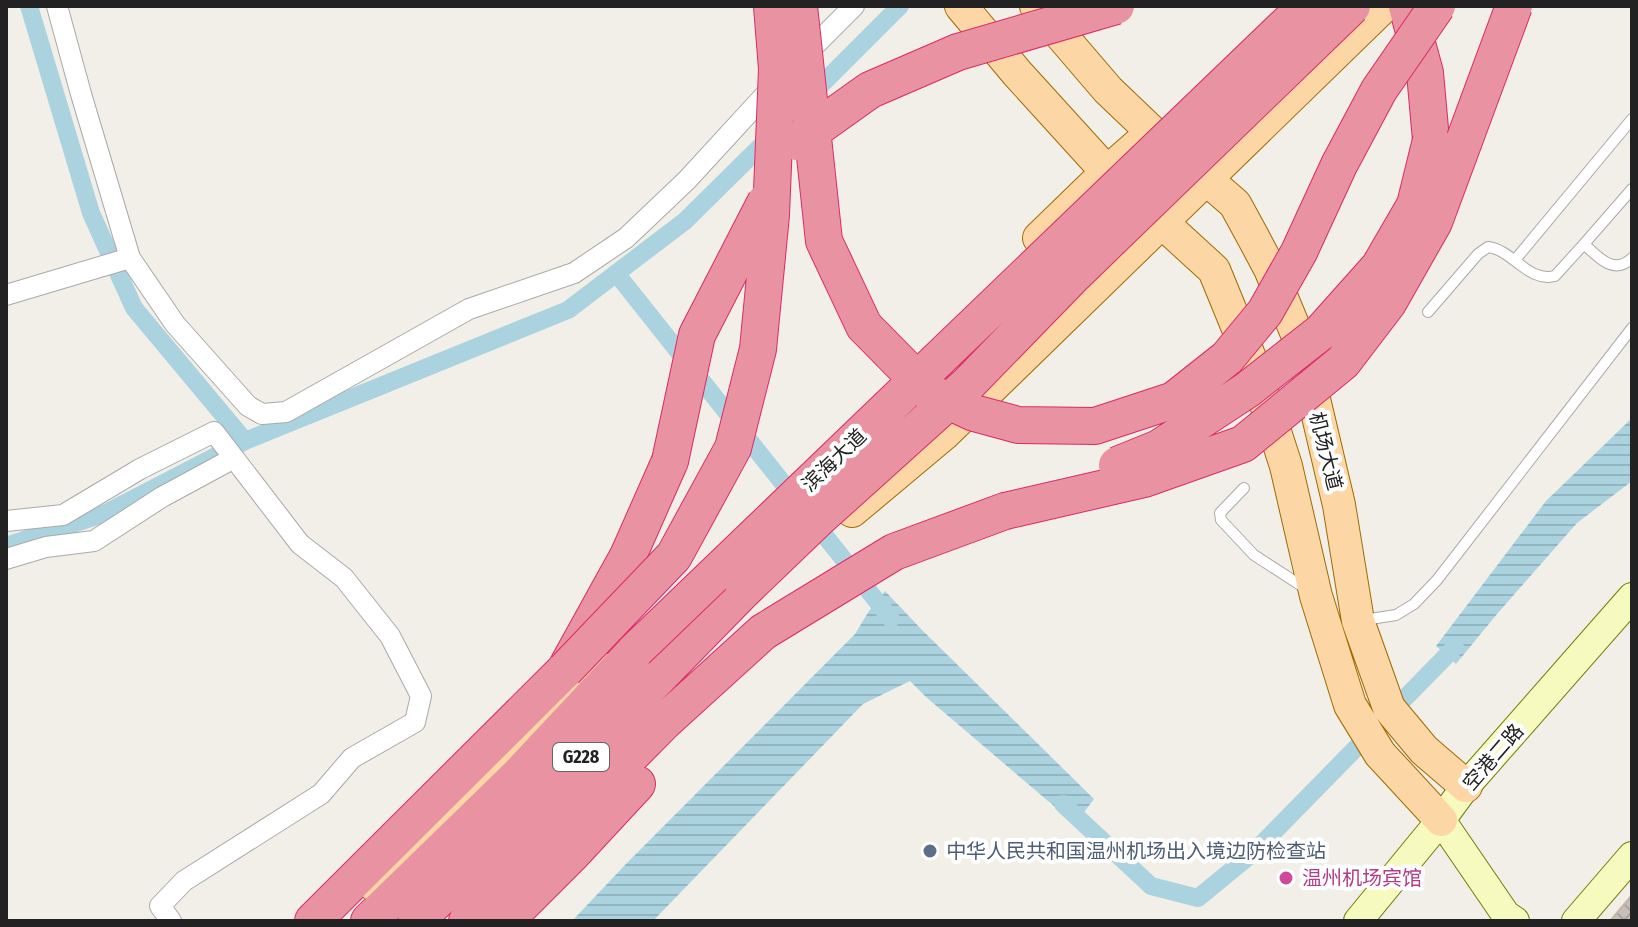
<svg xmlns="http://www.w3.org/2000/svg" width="1638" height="927" viewBox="0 0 1638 927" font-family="'Fira Sans Condensed','Noto Sans SC',sans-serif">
  <defs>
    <pattern id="water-rules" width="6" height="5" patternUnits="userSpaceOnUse" patternTransform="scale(2)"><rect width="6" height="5" fill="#aad3df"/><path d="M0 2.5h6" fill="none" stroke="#92b5bf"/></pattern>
    <pattern id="building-cross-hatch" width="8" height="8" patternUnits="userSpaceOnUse" patternTransform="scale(2)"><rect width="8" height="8" fill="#c7bfb8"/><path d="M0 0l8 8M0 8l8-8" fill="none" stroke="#aba49e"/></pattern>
  </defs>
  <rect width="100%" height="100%" fill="#f2efe9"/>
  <path fill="url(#water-rules)" d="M1632,418V481L1577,523L1497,614L1456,664L1436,646L1546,501Z
    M885,591L922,630L1094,799L1075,824L926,697L910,681L863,704L653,921H572L625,865L855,634L869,611Z"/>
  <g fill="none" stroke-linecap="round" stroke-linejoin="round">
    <path stroke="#aad3df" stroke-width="18" d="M29,6L91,213L134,308L245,441
      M808,98L900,6
      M616,273L891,619
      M6,546L106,513L245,441L568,310L685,221L773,134
      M1063,804L1151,886L1198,898L1254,852L1455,647"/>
  </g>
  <path fill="url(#building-cross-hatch)" stroke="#c4b6ab" stroke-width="2" d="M1632,895V921H1610Z"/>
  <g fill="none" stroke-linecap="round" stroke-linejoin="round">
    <defs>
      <path id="lane" d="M1632,189L1584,244C1598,257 1614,276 1632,258
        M1515,260L1632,119
        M1428,312L1478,254L1488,247C1513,250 1528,283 1555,276L1584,244
        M1244,488L1220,513L1221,520L1254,555L1308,590
        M1364,620L1396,615L1414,604L1437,580L1632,328"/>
      <path id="street" d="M57,6L81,94L130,258L175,324L248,406L262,414L286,412L469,309L574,273L626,238L687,180L777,82
        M803,57L854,6
        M6,295L130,258
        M6,521L63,515L140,469L214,432L300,544L344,578L390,636L421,696L415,722L352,758L321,794L184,881L160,906L171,921
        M6,559L46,547L94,541L162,497L234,458"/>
      <path id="secondary" d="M1441,820L1506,915L1515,921
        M1358,921L1441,820L1466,786L1632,597
        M1576,921L1632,856"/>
      <path id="primary" d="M961,6L1017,73L1107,172L1214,270L1255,370L1286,466L1316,596L1350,705L1380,754L1441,820
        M1036,6L1108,90L1152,132L1235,204L1253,237L1270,269L1301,344L1339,505L1358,621L1389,708L1424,750L1466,786
        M1039,238L1107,172L1148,136
        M852,511L944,434L1384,6
        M374,885L598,667"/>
      <path id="highway" d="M1407,6L1425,73L1431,140
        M313,921L565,670L628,556L670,461
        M369,921L517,777L636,650
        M416,921L517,822L744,590
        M467,921L664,722L763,632L894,552L1005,511
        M505,921L572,854L637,784"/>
    </defs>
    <use href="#lane" stroke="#a9a9a9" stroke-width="12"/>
    <use href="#street" stroke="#a9a9a9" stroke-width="22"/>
    <use href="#secondary" stroke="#707d05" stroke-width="30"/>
    <use href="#primary" stroke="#a06b00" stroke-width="34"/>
    <use href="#highway" stroke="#dc2a67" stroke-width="38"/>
    <use href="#lane" stroke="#fff" stroke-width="10"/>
    <use href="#street" stroke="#fff" stroke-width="20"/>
    <use href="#secondary" stroke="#f7fabf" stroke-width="28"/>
    <use href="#primary" stroke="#fcd6a4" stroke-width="32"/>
    <use href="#highway" stroke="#e892a2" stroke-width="36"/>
    <defs>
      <path id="highway-bridge" d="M799,6L824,241L864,326L929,392L974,413L1018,425L1095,426L1174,400L1227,358L1265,312L1299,252L1339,165L1379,90L1437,6
        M797,142L870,90L958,52L1116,6
        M670,461L697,335L766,201
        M1117,465L1159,448L1247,390L1321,332L1379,267L1415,205L1431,140
        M1005,511L1144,479L1243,444L1343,362L1388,303L1434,222L1514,6
        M744,590L818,519L969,383L1074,275L1352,6
        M636,650L1306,6
        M565,670L674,556L733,448L758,349L771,215L777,69L772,6"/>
    </defs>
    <use href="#highway-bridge" stroke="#dc2a67" stroke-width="38" stroke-linecap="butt"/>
    <use href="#highway-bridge" stroke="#e892a2" stroke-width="36"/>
  </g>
  <circle fill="#5c6f8a" stroke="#fff" stroke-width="3" cx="930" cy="851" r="8"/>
  <circle fill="#d1479c" stroke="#fff" stroke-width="3" cx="1286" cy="878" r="8"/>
  <g text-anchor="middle" stroke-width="8" stroke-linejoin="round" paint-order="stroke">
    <rect fill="#fff" stroke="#646464" stroke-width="2" x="553" y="743" width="56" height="28" rx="6"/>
    <g font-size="18" font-weight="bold" fill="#222">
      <text x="581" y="763">G228</text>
    </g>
    <g font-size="20" fill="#222" stroke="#fff">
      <text transform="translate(1326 451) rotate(76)" y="7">机场大道</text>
      <text transform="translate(834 460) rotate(-44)" y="7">滨海大道</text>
      <text transform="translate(1493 757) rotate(-49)" y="7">空港二路</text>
    </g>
    <g font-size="20" fill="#4e5e75" stroke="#fff" text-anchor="start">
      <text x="946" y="858">中华人民共和国温州机场出入境边防检查站</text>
    </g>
    <g font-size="20" fill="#b23c85" stroke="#fff" text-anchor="start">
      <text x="1302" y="885">温州机场宾馆</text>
    </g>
  </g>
  <rect width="1638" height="927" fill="none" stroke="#222222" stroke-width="16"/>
</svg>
